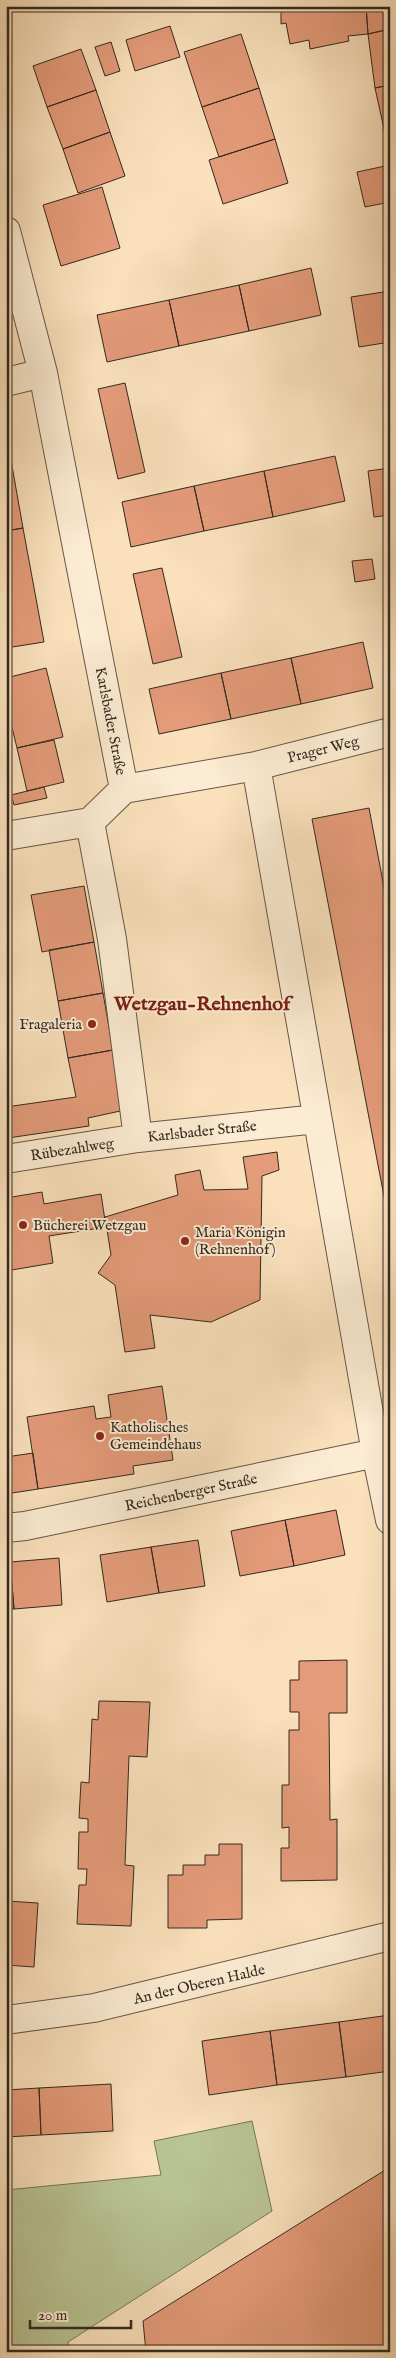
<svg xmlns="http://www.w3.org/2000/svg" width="396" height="2358" viewBox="0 0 396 2358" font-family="'IM FELL English',serif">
  <rect width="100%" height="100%" fill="#fae1bc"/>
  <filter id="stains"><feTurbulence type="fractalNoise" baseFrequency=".004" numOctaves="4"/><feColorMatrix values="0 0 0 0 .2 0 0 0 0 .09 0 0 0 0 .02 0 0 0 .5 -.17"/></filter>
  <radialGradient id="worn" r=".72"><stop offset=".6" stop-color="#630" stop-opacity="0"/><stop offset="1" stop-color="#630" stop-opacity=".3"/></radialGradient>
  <path fill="#b9c494" stroke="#76765a" d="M252,2121L272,2211L68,2342L69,2352H6V2190L161,2175L154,2141Z"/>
  <path fill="#e49b79" stroke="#332921" d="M366,6L368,34L348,36L349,41L310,49L309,40L290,44L286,23L281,24V12L329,7Z
    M366,6H390V29L368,34Z
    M170,26L180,57L135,71L126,40Z
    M390,29V85L375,88L368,34Z
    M241,34L259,88L202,107L184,52Z
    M111,42L120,71L105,76L95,47Z
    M81,49L96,90L47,107L33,66Z
    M390,85V147H388L375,88Z
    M259,88L275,139L219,157L202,107Z
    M96,90L110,132L63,149L47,107Z
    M110,132L125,176L78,193L63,149Z
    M275,139L288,183L223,204L209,160Z
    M390,165V202L365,207L357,172Z
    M102,187L120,248L61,266L43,205Z
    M311,268L321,315L249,331L239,285Z
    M239,285L249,331L179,346L169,300Z
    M390,291V342L359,347L351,297Z
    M169,300L179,346L107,362L97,315Z
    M125,383L145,472L118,479L98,389Z
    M6,432L23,528L6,531Z
    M335,456L345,501L273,517L264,471Z
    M390,468V515L374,517L368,471Z
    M264,471L273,517L204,531L194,486Z
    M194,486L204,531L131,547L122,502Z
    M23,528L44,642L6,648V531Z
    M372,559L375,579L355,582L352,561Z
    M162,568L182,657L153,664L133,574Z
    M363,642L373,688L301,704L291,658Z
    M291,658L301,704L231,719L221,673Z
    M46,668L63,737L17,748L6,703V678Z
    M221,673L231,719L159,734L149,689Z
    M54,740L64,782L27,791L17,748Z
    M44,787L47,798L14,805L11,795Z
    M369,808L390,919V1212H387L312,819Z
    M84,886L94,942L42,952L31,895Z
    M94,942L103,993L58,1001L49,950Z
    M103,993L113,1050L68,1058L58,1001Z
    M113,1050L125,1110L88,1118L89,1126L8,1138L6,1107L76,1097L68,1058Z
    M277,1152L279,1170L262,1176L260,1300L211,1322L150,1315L155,1348L125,1352L115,1285L98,1273L111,1255L105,1217L178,1195L175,1175L200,1170L204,1190L248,1189L243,1157Z
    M42,1192L44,1204L101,1194L106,1227L49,1236L53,1263L6,1271V1198Z
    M162,1386L173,1460L133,1466L134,1474L38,1489L27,1417L94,1406L96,1419L111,1417L108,1395Z
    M33,1453L38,1489L6,1494V1457Z
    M336,1510L345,1555L294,1566L285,1520Z
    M285,1520L294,1566L240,1576L231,1531Z
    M198,1540L205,1586L159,1593L151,1547Z
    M151,1547L159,1593L107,1602L100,1555Z
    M59,1558L62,1605L14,1609L10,1562Z
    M6,1562H10L14,1609H6Z
    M347,1660V1713H329L330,1820L337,1819V1880L281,1881V1848H289V1827L282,1828V1785H289V1730H299V1712H290V1680H299V1661Z
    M99,1701L150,1702L147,1757L129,1756L125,1865L134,1866L131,1926L77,1924L79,1885H86L87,1869H78L79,1832H88V1819L79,1818L81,1782L89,1783L92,1719L98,1720Z
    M219,1844H242V1919L207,1920V1928H168V1875H183V1865H205V1855H219Z
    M6,1901L38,1903L34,1967L6,1965Z
    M390,2015V2071L346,2077L339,2022Z
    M339,2022L346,2077L277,2085L270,2031Z
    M270,2031L277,2085L209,2095L202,2041Z
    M111,2084L113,2131L41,2135L39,2088Z
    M39,2088L41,2135L6,2137V2090Z
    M390,2167V2352H146L143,2321Z"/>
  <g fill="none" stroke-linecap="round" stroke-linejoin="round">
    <defs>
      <path id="street" d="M6,231L43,373L124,789L256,766L390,732
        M6,382L43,373
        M256,766L376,1453L390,1520
        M90,822L112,939L138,1138
        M6,836L90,822L124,789
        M6,1159L138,1138L317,1119
        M6,1528L25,1526L376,1453
        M6,2020L94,2008L390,1936"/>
    </defs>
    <use href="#street" stroke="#655748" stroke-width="30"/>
    <use href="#street" stroke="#fcecd3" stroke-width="28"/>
  </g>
  <g fill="#8f2418" stroke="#fcecd3" stroke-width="2">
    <circle cx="92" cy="1024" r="5"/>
    <circle cx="23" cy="1225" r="5"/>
    <circle cx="185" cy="1241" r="5"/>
    <circle cx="100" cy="1436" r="5"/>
  </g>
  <g text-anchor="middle" stroke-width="4" stroke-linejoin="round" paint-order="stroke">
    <g font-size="15" fill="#332921" stroke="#fcecd3">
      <text transform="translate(111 721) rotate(79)" y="5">Karlsbader Straße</text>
      <text transform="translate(323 749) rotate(-14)" y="5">Prager Weg</text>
      <text transform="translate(202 1131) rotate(-6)" y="5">Karlsbader Straße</text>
      <text transform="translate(72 1149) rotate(-9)" y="5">Rübezahlweg</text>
      <text transform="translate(191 1492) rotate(-12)" y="5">Reichenberger Straße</text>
      <text transform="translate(199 1984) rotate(-13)" y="5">An der Oberen Halde</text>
    </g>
    <g font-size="15" fill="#332921" stroke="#fcecd3" text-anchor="start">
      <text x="82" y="1029" text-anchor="end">Fragaleria</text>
      <text x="33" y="1230">Bücherei Wetzgau</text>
      <text x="195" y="1237">Maria Königin<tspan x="195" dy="17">(Rehnenhof)</tspan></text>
      <text x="110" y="1432">Katholisches<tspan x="110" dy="17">Gemeindehaus</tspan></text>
    </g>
    <g font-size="20" font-weight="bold" fill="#7a1f14" stroke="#fcecd3">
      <text x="202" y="1010">Wetzgau-Rehnenhof</text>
    </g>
  </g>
  <rect width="396" height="2358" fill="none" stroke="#fae1bc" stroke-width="25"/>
  <rect x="8" y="8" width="381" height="2343" fill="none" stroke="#332921" stroke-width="2.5"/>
  <rect x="12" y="12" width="371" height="2333" fill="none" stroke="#332921"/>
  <path d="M30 2320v8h101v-8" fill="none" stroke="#332921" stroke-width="2.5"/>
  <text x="38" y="2320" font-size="15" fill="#332921" stroke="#fcecd3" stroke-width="4" paint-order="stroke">20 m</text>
  <rect width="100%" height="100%" filter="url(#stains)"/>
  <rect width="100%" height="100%" fill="url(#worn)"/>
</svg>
